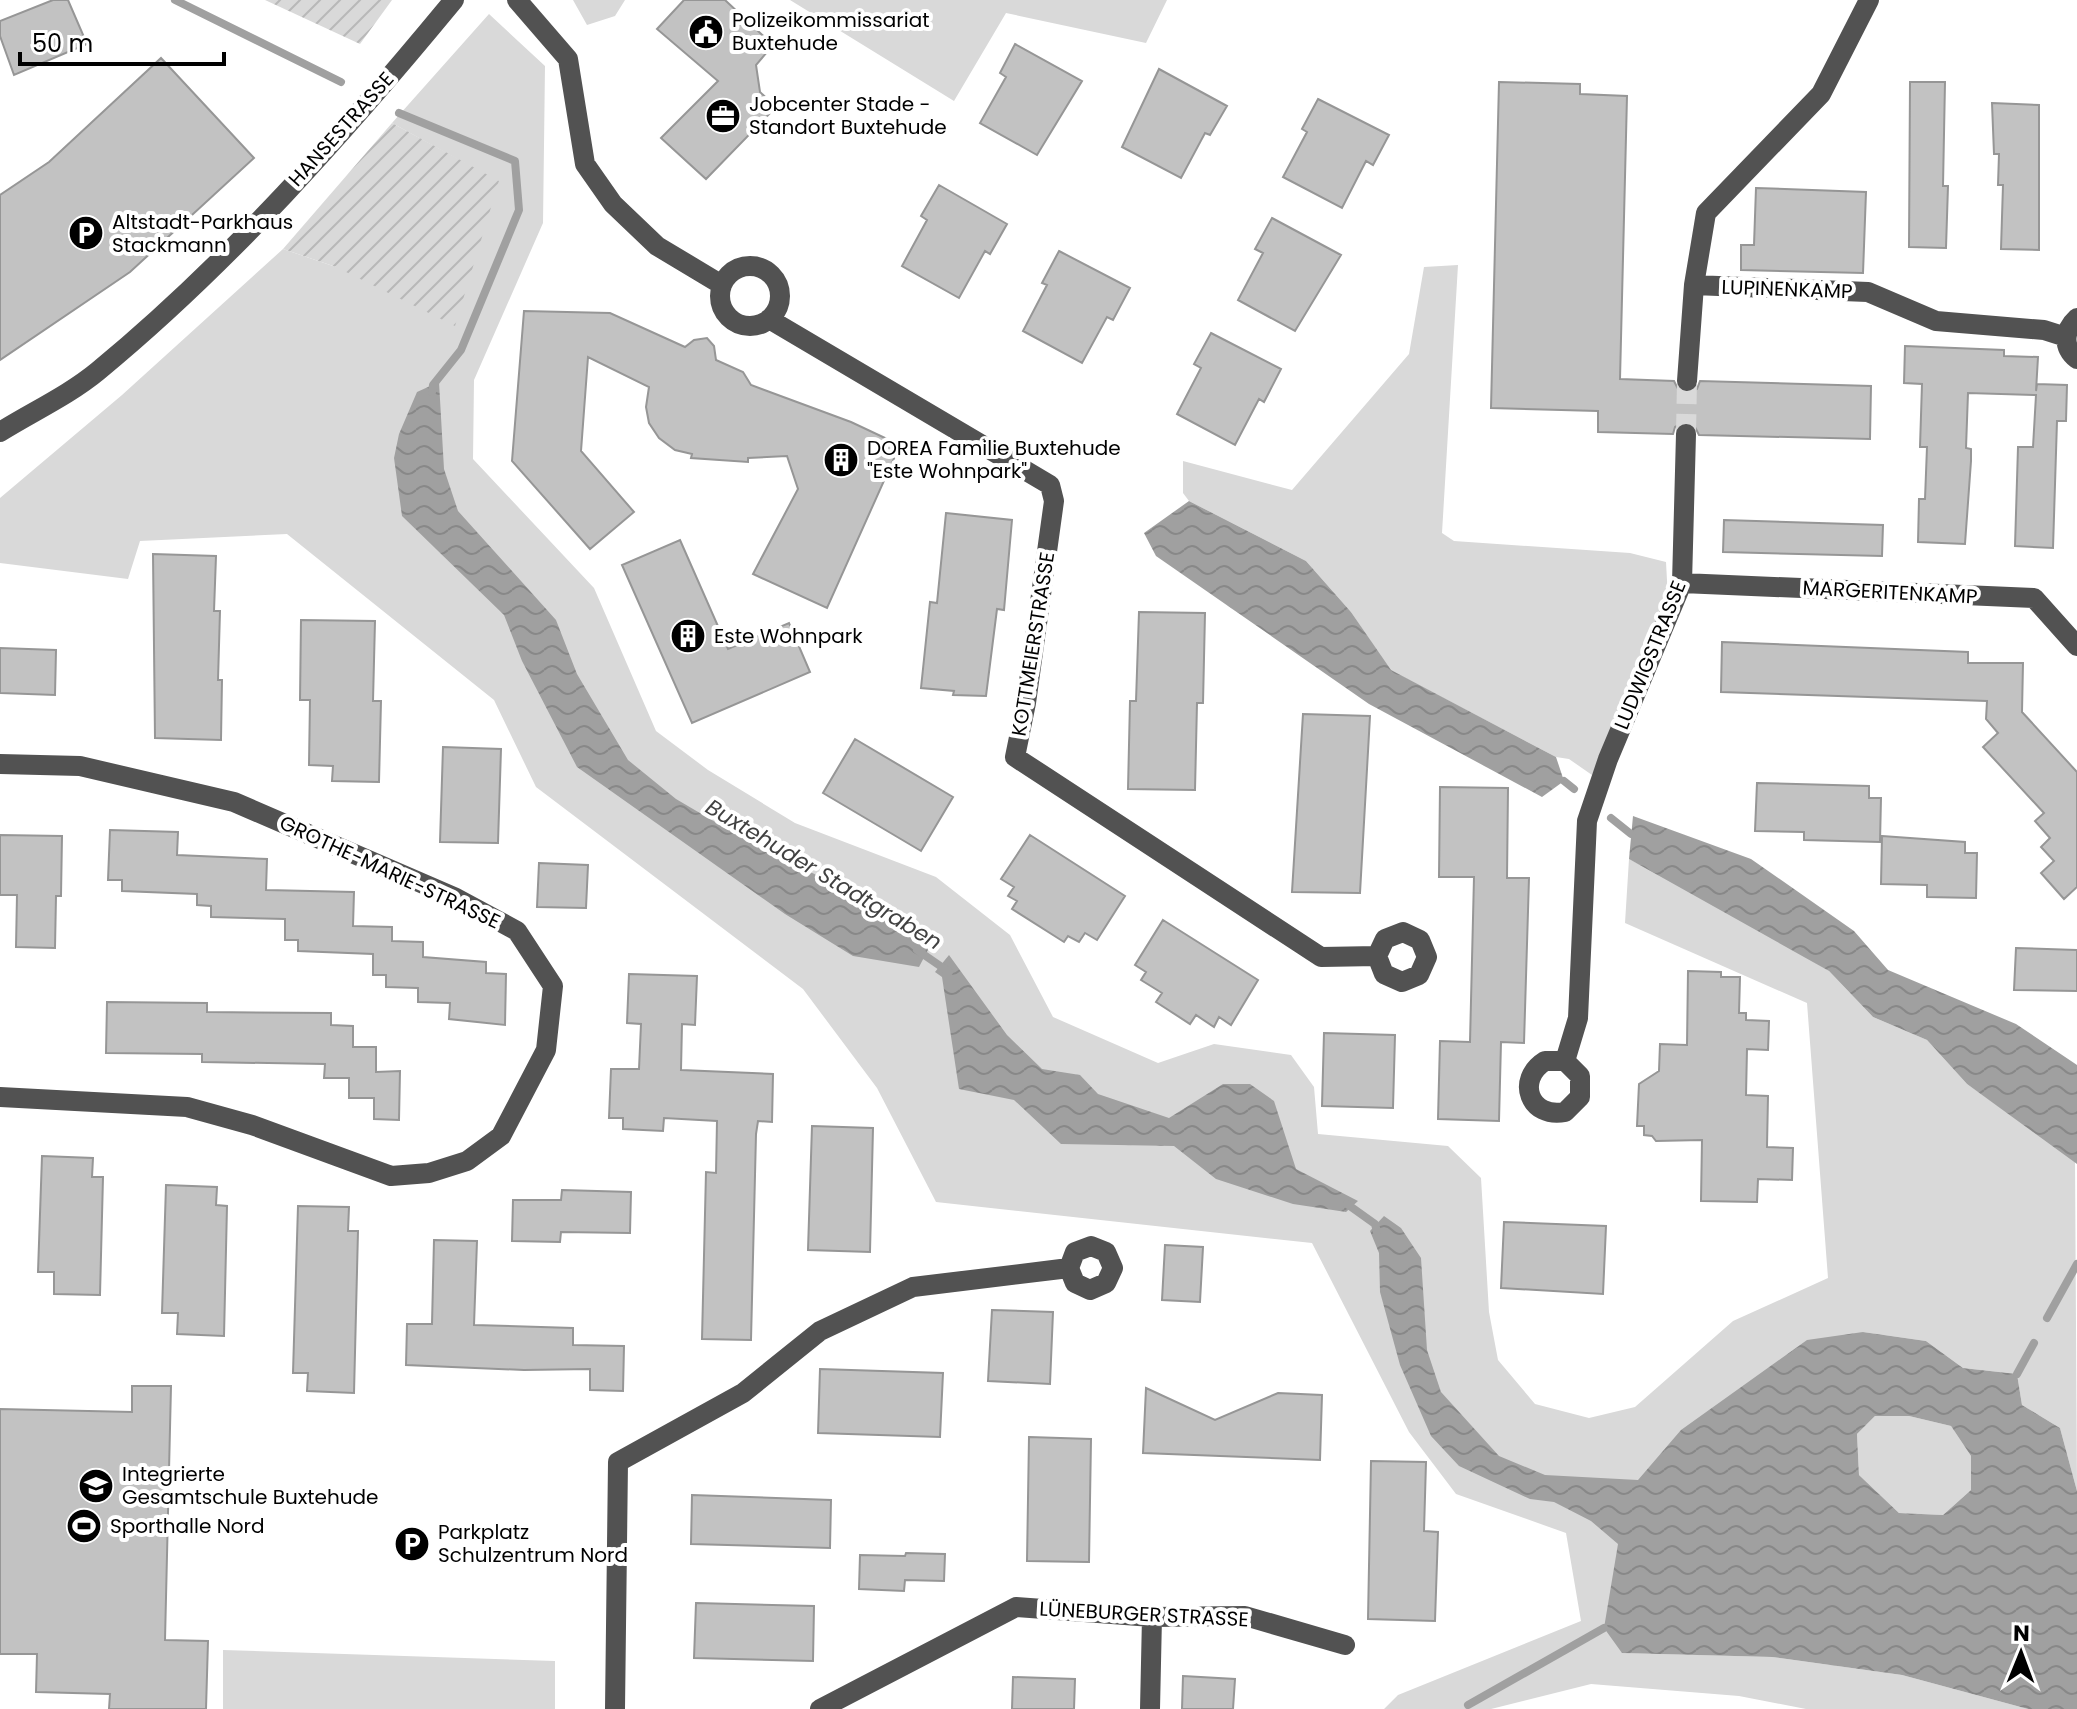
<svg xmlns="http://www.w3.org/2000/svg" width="2077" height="1709" viewBox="0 0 2077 1709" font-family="Poppins,sans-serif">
  <defs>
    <pattern id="garden-furrows" width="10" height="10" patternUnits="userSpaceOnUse" patternTransform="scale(2)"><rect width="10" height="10" fill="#d9d9d9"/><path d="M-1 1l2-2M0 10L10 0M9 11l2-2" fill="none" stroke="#b8b8b8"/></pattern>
    <pattern id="water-waves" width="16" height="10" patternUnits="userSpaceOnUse" patternTransform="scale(2)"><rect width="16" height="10" fill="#a0a0a0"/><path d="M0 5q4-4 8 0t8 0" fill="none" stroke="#888"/></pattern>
  </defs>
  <rect width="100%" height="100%" fill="#fff"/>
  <path fill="#d9d9d9" d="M573,0H625L615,16L587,25Z
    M790,0H1167L1146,43L1006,13L954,101Z
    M489,14L545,66L543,223L474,380L473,459L594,588L656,731L708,770L795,823L936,877L1010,935L1053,1017L1158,1063L1214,1044L1291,1055L1314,1087L1318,1134L1448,1146L1481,1178L1489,1312L1498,1360L1535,1404L1589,1418L1635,1407L1733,1321L1828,1278L1807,1003L1625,923L1629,859L1718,904L1829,971L1873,1017L1927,1040L1967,1084L2075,1160L2077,1491L2060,1428L2022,1405L2017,1374L1963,1368L1926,1341L1863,1332L1623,1653L1772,1657L1902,1675L2028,1709H1806L1739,1696L1591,1684L1491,1709H1384L1398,1695L1581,1621L1566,1533L1456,1494L1409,1432L1312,1243L936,1202L877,1088L803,989L536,787L494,700L287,534L140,541L128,579L0,563V498L122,395L283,249L336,267L499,182L392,123Z
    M1458,265L1442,533L1454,541L1630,553L1666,562L1668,599L1592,775L1569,759L1556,757L1390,670L1351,612L1306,561L1189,501L1183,493V461L1292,490L1409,354L1424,267Z
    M1875,1416H1909L1951,1426L1971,1456V1490L1943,1515L1899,1513L1859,1475L1857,1434Z
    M223,1650L555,1661V1709H223Z"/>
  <path fill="url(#garden-furrows)" d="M265,0H392L360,44Z
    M392,123L499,181L455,326L336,267L283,249Z"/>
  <path fill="url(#water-waves)" fill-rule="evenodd" d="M439,382L444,469L458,511L556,620L577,674L628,760L676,799L763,850L913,920L930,946L919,967L853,956L785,914L577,767L522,661L504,615L402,516L394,458L399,434L417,392Z
    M1189,501L1306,561L1351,612L1391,670L1556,757L1564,781L1542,797L1369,704L1156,556L1144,533Z
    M1633,816L1751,859L1854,931L1888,970L2016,1024L2077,1065V1164L1967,1084L1927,1040L1873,1017L1829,971L1629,859Z
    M949,955L1007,1035L1042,1069L1080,1075L1098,1094L1169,1118L1223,1084H1250L1274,1101L1296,1169L1358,1201L1346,1212L1293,1204L1216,1179L1174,1146L1061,1144L1014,1100L959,1089L942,977L935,972Z
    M1384,1216L1401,1228L1421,1258L1427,1350L1441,1392L1499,1456L1545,1475L1638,1480L1681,1430L1807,1340L1863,1332L1926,1341L1963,1368L2017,1374L2022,1405L2060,1428L2077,1491V1709H2028L1902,1675L1772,1657L1622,1653L1604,1628L1618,1544L1591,1521L1554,1502L1530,1499L1459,1466L1431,1436L1400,1365L1380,1292L1379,1253L1370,1231ZM1875,1416H1909L1951,1426L1971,1456V1490L1943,1515L1899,1513L1859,1475L1857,1434Z"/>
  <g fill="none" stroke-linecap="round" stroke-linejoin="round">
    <path stroke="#a0a0a0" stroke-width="8" d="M175,0L341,82
      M399,113L515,161L519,210L461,350L433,385L432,392
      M1564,781L1574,789
      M1611,818L1631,834
      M917,950L949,972
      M1347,1204L1375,1224L1377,1232
      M2047,1318L2077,1264
      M2017,1374L2034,1343
      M1468,1705L1604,1628"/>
  </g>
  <path fill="#c2c2c2" stroke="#969696" stroke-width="2" d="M53,0H68L87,44L14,75L0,36V21Z
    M684,0H725L773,45L756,65L760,92L776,107L706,179L661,138L718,81L657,29Z
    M1015,44L1082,81L1037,155L980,123L1006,77L1000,73Z
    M161,58L254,158L130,272L0,360V195L49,162Z
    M1159,69L1227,106L1210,135L1205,133L1181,178L1122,147Z
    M1499,82L1580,84V94L1627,96L1620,379L1674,381L1679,391L1687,394L1697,389L1700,381L1871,386L1870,439L1699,435L1693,423L1686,421L1675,427L1673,434L1598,432V411L1491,408Z
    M1910,82H1945L1943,186H1948L1946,248L1909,247Z
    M1318,99L1389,135L1373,165L1366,161L1342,208L1283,177L1307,132L1302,129Z
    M1992,103L2039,105V250L2001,249L2003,185H1998L1999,154H1994Z
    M939,185L1007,224L990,254L985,251L959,298L902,266L927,220L921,216Z
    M1756,188L1866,192L1863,273L1741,270V245H1754Z
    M1272,218L1341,255L1295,331L1238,300L1263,253L1255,249Z
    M1059,251L1130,288L1113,320L1107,317L1082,363L1023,331L1047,285L1042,283Z
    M524,311L610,313L685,347L694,340L707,338L714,346L716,360L743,372L751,385L851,422L900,445L827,608L753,574L798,489L787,456L748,458V462L691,458L692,454L675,450L659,438L649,423L646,407L649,387L588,357L581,451L634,512L590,549L512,461Z
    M1211,333L1281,369L1264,402L1259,399L1235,445L1177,414L1201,368L1194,364Z
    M1905,346L2004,350V356L2038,357L2036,391L2037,384L2067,385L2066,421H2057L2053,548L2015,546L2018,447H2033L2036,395L1968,393L1966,448L1971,449V461L1965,544L1918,542L1919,499H1925L1927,447H1920L1922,384L1904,383Z
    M946,513L1012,520L1004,610L997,609L986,696L953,695L954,691L921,688L930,602L937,603Z
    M1724,520L1883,525L1882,556L1723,552Z
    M680,540L728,649L789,623L810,672L692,723L622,565Z
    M153,554L216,556L214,611H220L218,680H222L221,740L155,738Z
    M1139,612L1205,613L1203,703H1197L1195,790L1128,789L1130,701H1136Z
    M301,620L375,621L373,701H381L379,782L332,781L333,766L309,765L310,700H300Z
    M1722,642L1968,652V663H2023L2022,712L2077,772V887L2064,899L2041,873L2054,861L2041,847L2050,838L2035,821L2044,813L1983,747L1998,733L1986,719L1987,701L1721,692Z
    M0,648L56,650L55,695L0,693Z
    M1303,714L1370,716L1360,893L1292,892Z
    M855,739L953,797L921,851L823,793Z
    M443,747L501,749L498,843L440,842Z
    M1757,783L1869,786V798H1881L1880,842L1804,840V832L1755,831Z
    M1440,787L1508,788L1507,878H1529L1524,1043L1501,1042L1499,1121L1438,1119L1440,1041L1470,1042L1474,877H1439Z
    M110,830L178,832L177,855L267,859L266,890L354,892L353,926L392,927V941L423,942V957L486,962V973L506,974L505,1025L449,1019L450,1003L418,1002V988L386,987V975H373V954L298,951V940H285V919L211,917V906L197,905V894L122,891V880H108Z
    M0,835L62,836L61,896H56L55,948L16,947L17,895H0Z
    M1030,835L1125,896L1097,940L1085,933L1079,942L1068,936L1064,942L1012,909L1017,901L1008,896L1014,887L1001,879Z
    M1882,836L1965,842V853H1977L1976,898L1927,897V885L1881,884Z
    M539,863L588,865L586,908L537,907Z
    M1163,920L1258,980L1231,1025L1219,1017L1214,1027L1196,1015L1190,1024L1156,1002L1162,993L1141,980L1146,972L1135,965Z
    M2016,948L2077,950V991L2014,990Z
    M1688,971L1721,972V977H1740L1739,1013H1746V1020L1769,1021L1768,1050L1747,1049L1746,1095L1768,1096L1767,1147L1793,1148L1792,1180L1758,1179L1757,1202L1701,1201L1702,1140L1656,1141L1652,1136L1644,1135V1126H1637L1639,1084L1659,1071L1660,1044L1687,1045Z
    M629,974L697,976L695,1025L682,1024L681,1070L773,1074L772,1122L758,1121L756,1134L751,1340L702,1339L706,1172L716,1173L717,1121L664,1118L663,1131L623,1129V1118H609L611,1069H639L641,1024L627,1023Z
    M107,1002L207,1003V1012L331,1013V1025L353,1026V1047H376V1072L400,1071L399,1120L374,1119V1098H349V1078H324L325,1064L202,1062V1054L106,1053Z
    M1324,1033L1395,1035L1393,1108L1322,1106Z
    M812,1126L873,1128L870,1252L808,1250Z
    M42,1156L93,1158L92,1177H103L100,1295L54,1294V1272H38Z
    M166,1185L217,1187L216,1205L227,1206L224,1336L177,1334L178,1313H162Z
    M562,1190L631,1192L630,1233L561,1232L560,1242L512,1241L513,1200H561Z
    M298,1206L349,1207L348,1231H358L354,1393L307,1391L308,1373H293Z
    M1504,1222L1606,1226L1603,1294L1501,1288Z
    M434,1240L477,1241L474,1325L573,1328V1345L624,1346L623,1391L590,1390V1369L524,1370L406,1365L407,1324H432Z
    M1165,1245L1203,1247L1200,1302L1162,1300Z
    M992,1310L1053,1312L1050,1384L988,1381Z
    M820,1369L943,1373L940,1437L818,1433Z
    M132,1386H171L165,1640L208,1641L206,1709H109L110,1694L36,1692L37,1654H0V1409L132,1412Z
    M1146,1388L1215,1420L1278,1393L1322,1395L1320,1460L1143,1453Z
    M1029,1437L1091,1439L1089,1562L1027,1561Z
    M1371,1461L1426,1462L1424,1531L1438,1532L1435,1621L1368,1619Z
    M692,1495L831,1500L830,1548L691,1544Z
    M906,1553L945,1554L944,1581L905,1580L904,1591L859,1589L860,1555L905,1556Z
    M696,1603L814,1606L813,1661L694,1658Z
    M1183,1676L1235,1679L1233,1709H1182Z
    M1013,1677L1075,1679L1074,1709H1012Z"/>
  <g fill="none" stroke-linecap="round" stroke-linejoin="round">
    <path stroke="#d9d9d9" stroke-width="20" stroke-dasharray="20 10" stroke-linecap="butt" d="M1686,434L1687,381"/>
    <path stroke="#525252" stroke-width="20" d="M517,0L568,59L585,164L613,204L657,246L722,285
      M720 296a30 30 0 1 1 60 0a30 30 0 1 1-60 0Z
      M1694,285L1868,292L1936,321L2044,330L2066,337
      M2077,318C2064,330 2062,347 2077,359
      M769,319L1050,485L1054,501L1026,703L1015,757L1321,957L1377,956L1384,974L1402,982L1419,975L1427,957L1420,940L1403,932L1385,939L1377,956
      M1687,381L1694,285L1706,213L1821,94L1869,0
      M0,432C32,412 69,395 98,371C229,263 346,131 454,0
      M1682,583L2034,598L2077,646
      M0,764L80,766L234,802L456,898L517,931L553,986L546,1050L501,1136L467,1161L429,1173L391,1176L252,1125L187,1107L0,1097
      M1565,1061L1580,1076V1097L1565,1112C1530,1119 1515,1080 1545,1061H1565L1578,1018L1587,821L1608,759L1682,583L1686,434
      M615,1709L618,1462L743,1393L820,1331L913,1287L1069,1268L1075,1283L1090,1290L1106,1283L1113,1268L1106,1252L1091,1246L1075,1252L1069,1268
      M820,1709L1016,1607L1152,1617L1245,1616L1345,1645
      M1150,1709L1152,1617"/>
  </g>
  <defs>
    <symbol id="civic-disc" viewBox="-11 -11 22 22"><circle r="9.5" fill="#000" stroke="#fff"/><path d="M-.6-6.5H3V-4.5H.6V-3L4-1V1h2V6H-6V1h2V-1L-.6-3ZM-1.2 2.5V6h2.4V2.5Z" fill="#fff"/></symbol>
    <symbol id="office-disc" viewBox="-11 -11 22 22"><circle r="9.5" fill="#000" stroke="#fff"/><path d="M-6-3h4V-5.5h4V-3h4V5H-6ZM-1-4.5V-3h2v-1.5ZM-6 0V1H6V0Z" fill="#fff"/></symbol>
    <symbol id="parking-disc" viewBox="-11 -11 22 22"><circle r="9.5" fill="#000" stroke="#fff"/><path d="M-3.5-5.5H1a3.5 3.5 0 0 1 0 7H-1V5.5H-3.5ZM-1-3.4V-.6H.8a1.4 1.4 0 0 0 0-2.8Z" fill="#fff"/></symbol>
    <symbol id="building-disc" viewBox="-11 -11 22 22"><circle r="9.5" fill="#000" stroke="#fff"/><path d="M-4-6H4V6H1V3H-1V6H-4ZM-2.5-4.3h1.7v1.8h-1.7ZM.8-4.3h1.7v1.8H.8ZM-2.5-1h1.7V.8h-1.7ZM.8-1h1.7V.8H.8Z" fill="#fff"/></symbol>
    <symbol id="school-disc" viewBox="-11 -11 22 22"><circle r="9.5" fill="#000" stroke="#fff"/><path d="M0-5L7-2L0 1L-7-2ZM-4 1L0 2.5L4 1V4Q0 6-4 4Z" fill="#fff"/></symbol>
    <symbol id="stadium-disc" viewBox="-11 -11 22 22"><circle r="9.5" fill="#000" stroke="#fff"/><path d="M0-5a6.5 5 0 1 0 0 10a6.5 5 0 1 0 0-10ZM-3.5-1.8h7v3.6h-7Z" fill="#fff"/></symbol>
  </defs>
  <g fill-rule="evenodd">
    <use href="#civic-disc" x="686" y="12" width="40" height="40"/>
    <use href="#office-disc" x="703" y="96" width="40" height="40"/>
    <use href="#parking-disc" x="66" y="213" width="40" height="40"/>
    <use href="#building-disc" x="821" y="440" width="40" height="40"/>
    <use href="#building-disc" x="668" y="616" width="40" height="40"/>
    <use href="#school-disc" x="76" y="1466" width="40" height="40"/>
    <use href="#stadium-disc" x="64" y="1506" width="40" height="40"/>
    <use href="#parking-disc" x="392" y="1524" width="40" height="40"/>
  </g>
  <g text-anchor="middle" stroke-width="8" stroke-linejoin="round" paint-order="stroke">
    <g font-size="20" fill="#000" stroke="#fff" text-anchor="start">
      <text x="732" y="27">Polizeikommissariat<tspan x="732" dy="23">Buxtehude</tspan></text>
      <text x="749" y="111">Jobcenter Stade -<tspan x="749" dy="23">Standort Buxtehude</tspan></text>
      <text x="112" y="229">Altstadt-Parkhaus<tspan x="112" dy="23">Stackmann</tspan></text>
      <text x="867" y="455">DOREA Familie Buxtehude<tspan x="867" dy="23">"Este Wohnpark"</tspan></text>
      <text x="714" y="643">Este Wohnpark</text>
      <text x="122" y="1481">Integrierte<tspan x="122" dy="23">Gesamtschule Buxtehude</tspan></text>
      <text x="110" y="1533">Sporthalle Nord</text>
      <text x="438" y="1539">Parkplatz<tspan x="438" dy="23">Schulzentrum Nord</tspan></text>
    </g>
    <g font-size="20" fill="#000" stroke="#fff">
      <text transform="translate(341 129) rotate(-48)" y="7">HANSESTRASSE</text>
      <text transform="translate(1787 289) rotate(2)" y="7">LUPINENKAMP</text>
      <text transform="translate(1890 592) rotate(3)" y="7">MARGERITENKAMP</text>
      <text transform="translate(1033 644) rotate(-81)" y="7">KOTTMEIERSTRASSE</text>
      <text transform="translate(1650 655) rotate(-68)" y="7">LUDWIGSTRASSE</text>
      <text transform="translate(390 872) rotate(25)" y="7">GROTHE-MARIE-STRASSE</text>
      <text transform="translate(1144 1614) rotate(3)" y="7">LÜNEBURGER STRASSE</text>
    </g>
    <g font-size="22" font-style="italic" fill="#414141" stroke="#fff">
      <text transform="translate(824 874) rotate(31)" y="8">Buxtehuder Stadtgraben</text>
    </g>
  </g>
  <g transform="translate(2021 1653) rotate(1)" stroke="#ffffff" stroke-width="6" paint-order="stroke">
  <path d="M0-6L14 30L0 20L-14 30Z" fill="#000000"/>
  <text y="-12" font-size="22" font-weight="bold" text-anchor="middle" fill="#000000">N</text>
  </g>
  <path d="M20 52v12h204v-12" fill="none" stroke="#000000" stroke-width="4"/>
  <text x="32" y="52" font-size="24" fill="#000000" stroke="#ffffff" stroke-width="6" paint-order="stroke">50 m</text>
</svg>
